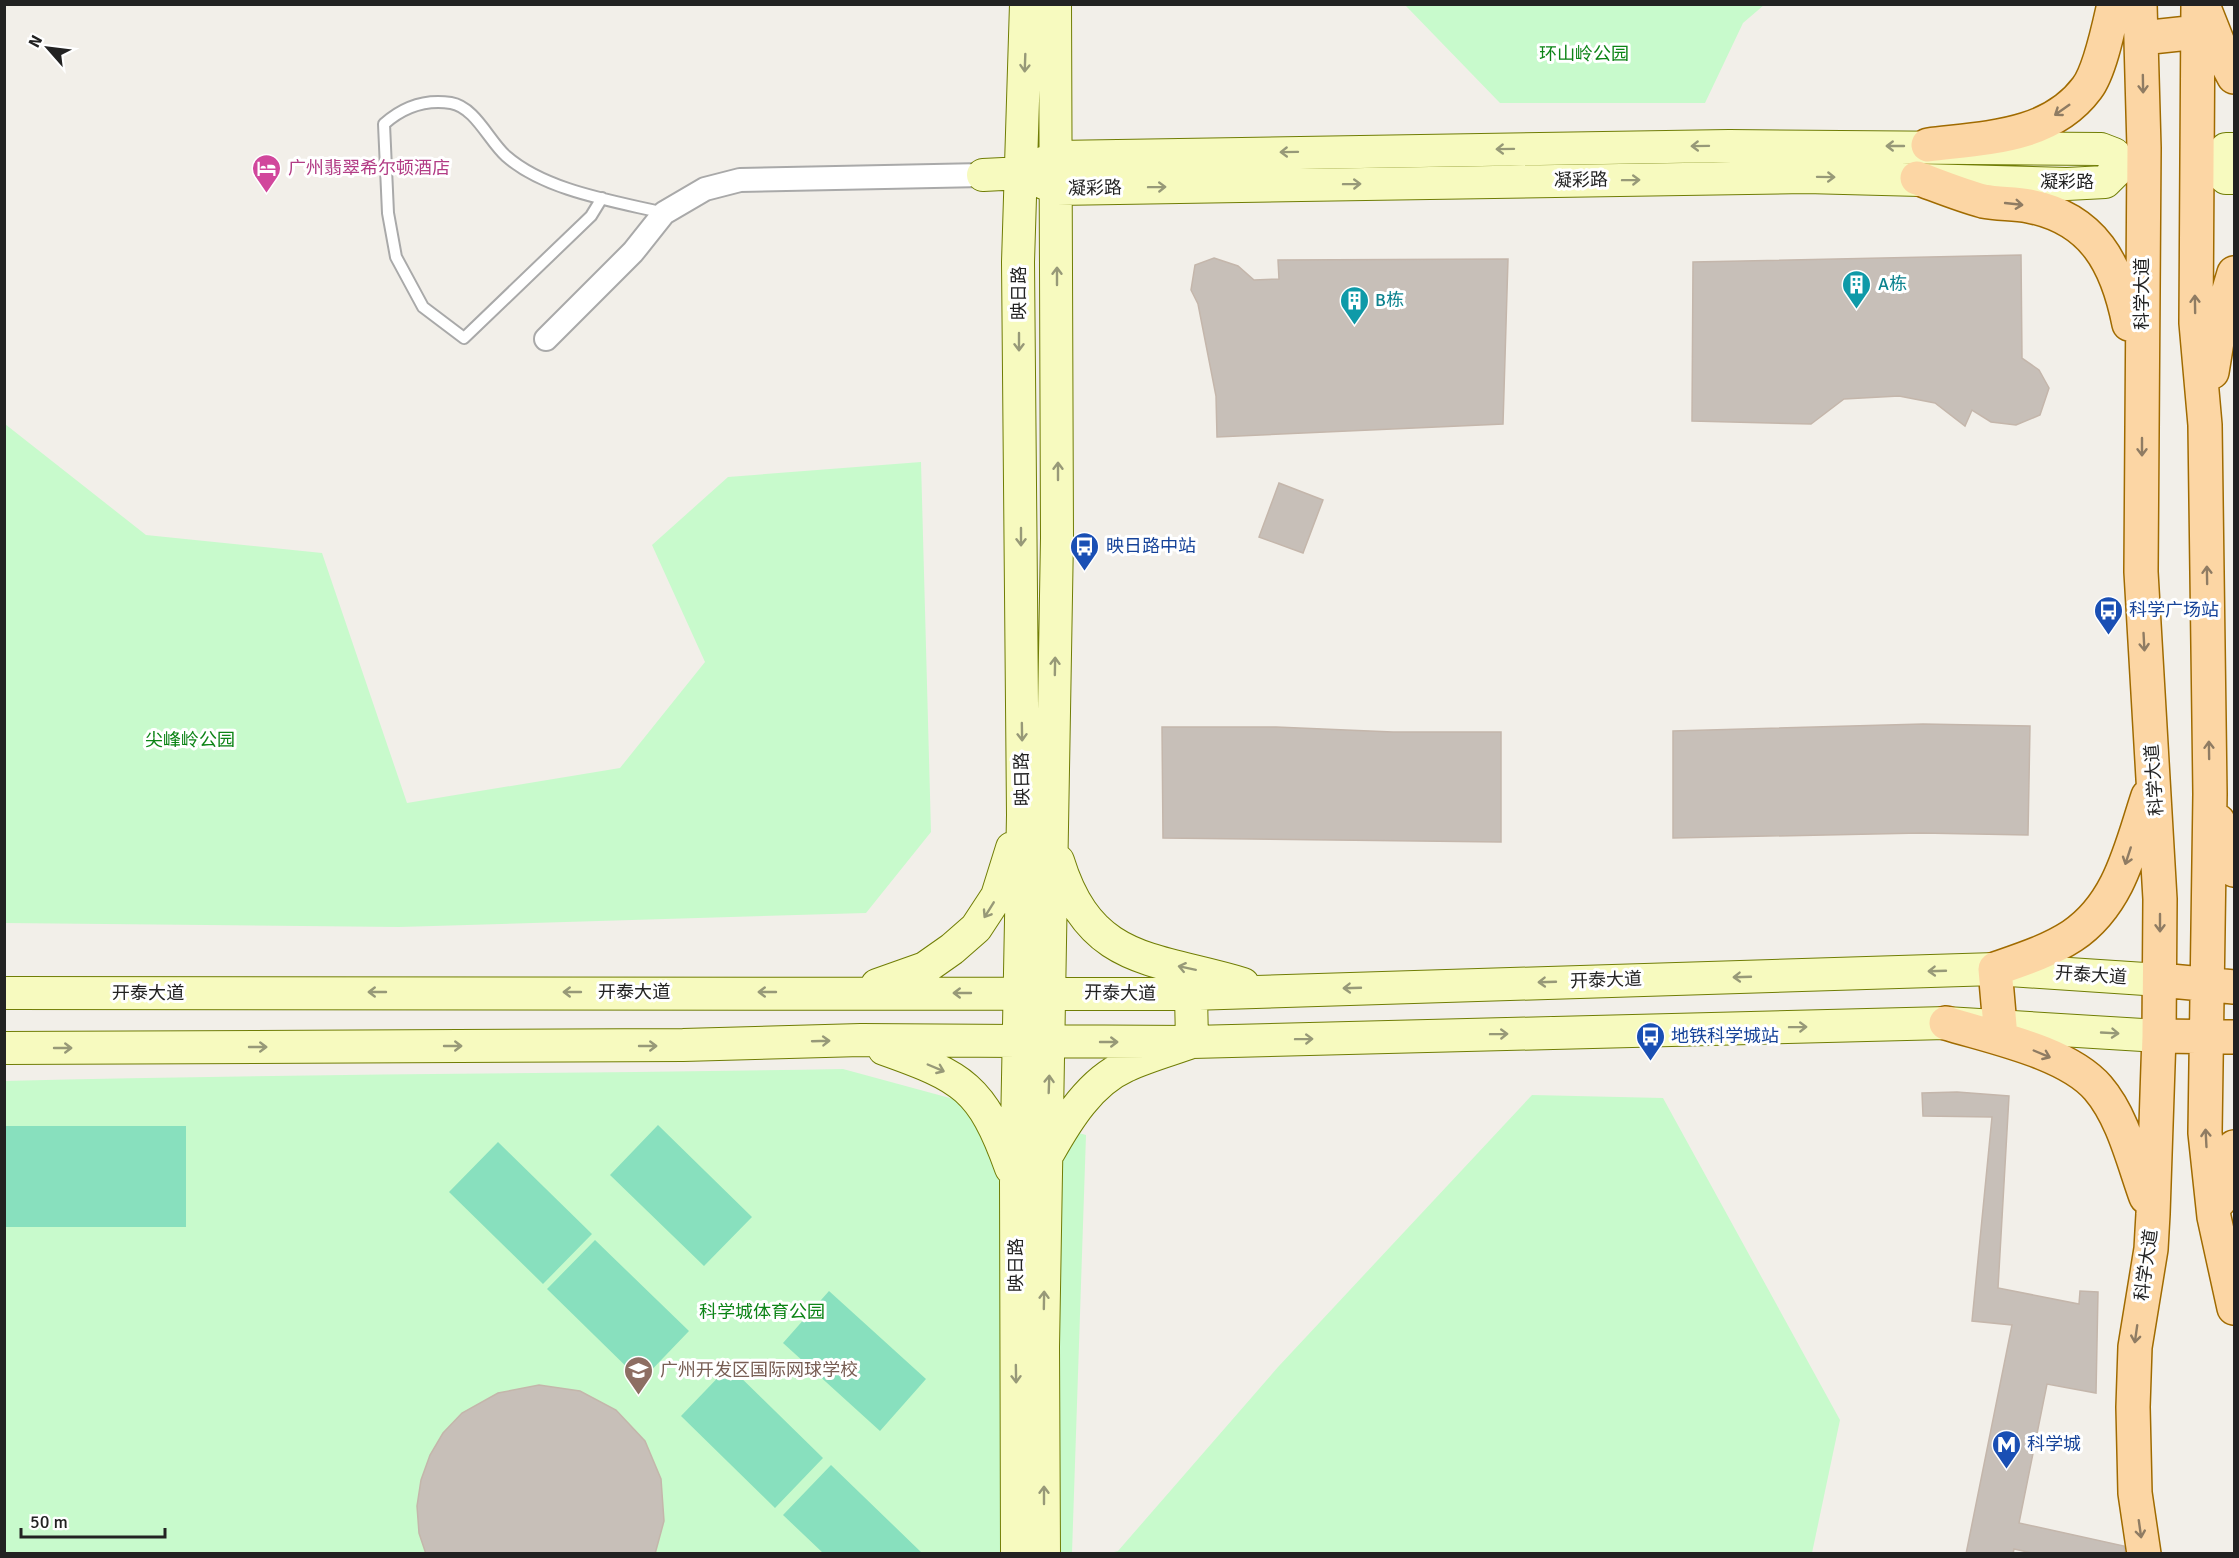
<svg xmlns="http://www.w3.org/2000/svg" width="2239" height="1558" viewBox="0 0 2239 1558" font-family="Signika,'Noto Sans SC',sans-serif">
  <rect width="100%" height="100%" fill="#f2efe9"/>
  <path fill="#c8facc" d="M1405,5H1764L1743,23L1705,103H1500Z
    M5,424L146,535L322,553L407,803L620,768L705,662L652,545L728,477L921,462L931,832L866,913L399,927L5,923Z
    M843,1069L1086,1135L1072,1553H5L4,1081C284,1074 563,1074 843,1069Z
    M1532,1095L1663,1098L1840,1420L1812,1553H1110L1118,1551L1278,1367Z"/>
  <path fill="#88e0be" d="M658,1125L752,1217L704,1266L610,1175Z
    M5,1126H186V1227H5Z
    M498,1142L592,1234L543,1284L449,1192Z
    M595,1240L689,1331L641,1381L547,1289Z
    M829,1291L926,1379L880,1431L783,1343Z
    M729,1366L823,1458L775,1508L681,1416Z
    M831,1465L922,1553H823L783,1515Z"/>
  <path fill="#c7bfb8" stroke="#c4b6ab" stroke-width="1.5" d="M2021,255L2022,358L2039,370L2049,388L2040,415L2016,425L1991,422L1972,410L1965,426L1935,403L1899,396L1844,399L1811,424L1692,421L1693,262Z
    M1214,258L1238,266L1254,280L1279,279L1278,260L1508,259L1503,424L1217,437L1216,396L1198,304L1191,290L1195,265Z
    M1279,483L1323,500L1303,553L1259,537Z
    M1923,724L2030,726L2028,835L1921,833L1673,838V731Z
    M1162,727H1276L1393,732H1501V842L1163,838Z
    M1957,1092L2009,1096L1998,1288L2079,1304L2080,1291L2098,1292L2096,1393L2047,1384L2019,1523L2124,1546L2125,1554H2036L2014,1549L2013,1554H1966L2012,1325L1972,1321L1992,1117L1923,1116L1922,1093Z
    M539,1385L580,1391L616,1410L645,1441L661,1479L664,1521L655,1554H426L419,1533L417,1506L421,1480L430,1455L443,1433L462,1413L498,1393Z"/>
  <g fill="none" stroke-linecap="round" stroke-linejoin="round">
    <defs>
      <path id="lane" d="M602,198L591,216L464,338L423,307L396,257L388,213L384,124C403,107 425,99 451,103C475,107 489,141 506,156C546,191 614,201 664,213"/>
      <path id="street" d="M546,339L633,252L664,213L705,189L740,180L983,175"/>
      <path id="secondary" d="M2234,149H2226L2218,159L2217,170L2226,178H2234
        M983,175L1022,173L1056,157L1729,146L2101,149L2114,154L2116,171L2105,182L2067,184L1806,177L1057,189L1022,173
        M1058,861C1090,965 1154,957 1243,984
        M877,985L925,968L952,949L976,928L997,896L1012,848
        M4,993L1191,994L1995,969L2160,980
        M4,1048L683,1045L861,1040L1192,1042L1946,1023L2159,1036
        M884,1049C963,1077 982,1087 1011,1168
        M1049,1152C1067,1120 1090,1082 1126,1066C1147,1056 1170,1050 1192,1042L1191,994
        M1017,1554L1016,1183L1023,815L1018,262L1026,4
        M1044,1554L1043,1347L1057,538L1055,4"/>
      <path id="primary" d="M2140,4L2144,148L2141,572L2160,899L2159,1036L2153,1214L2151,1249L2135,1347L2133,1407L2135,1493L2144,1554
        M2198,4L2196,323L2205,425L2210,794L2205,1133L2214,1217L2234,1308
        M2205,10L2224,58L2234,77
        M2142,38L2198,32
        M1928,145C1984,138 2050,138 2087,88C2100,71 2109,26 2114,4
        M1917,178C1939,186 1961,195 1983,201C1998,204 2014,203 2029,206C2094,219 2117,264 2129,324
        M2212,372L2221,317L2234,273
        M2218,821L2234,870
        M2160,980L2234,987
        M1946,1023C1991,1037 2067,1052 2098,1088C2123,1117 2133,1161 2146,1197
        M2000,1026L1995,969C2021,960 2049,951 2072,936C2120,904 2131,847 2148,796
        M2159,1036L2234,1037
        M2219,1201L2234,1147"/>
    </defs>
    <use href="#lane" stroke="#a9a9a9" stroke-width="14"/>
    <use href="#street" stroke="#a9a9a9" stroke-width="26"/>
    <use href="#secondary" stroke="#707d05" stroke-width="34"/>
    <use href="#primary" stroke="#a06b00" stroke-width="36"/>
    <use href="#lane" stroke="#fff" stroke-width="10"/>
    <use href="#street" stroke="#fff" stroke-width="22"/>
    <use href="#secondary" stroke="#f7fabf" stroke-width="32"/>
    <use href="#primary" stroke="#fcd6a4" stroke-width="33"/>
  </g>
  <defs><path id="oneway-shaft" d="M-6 0H5M1.5-3L5.5 0L1.5 3" fill="none" stroke-width="1.6" stroke-linecap="round" stroke-linejoin="round" transform="scale(1.5)"/></defs>
  <g stroke="#979978">
    <use href="#oneway-shaft" transform="translate(1025 63) rotate(92)"/>
    <use href="#oneway-shaft" transform="translate(1700 146) rotate(179)"/>
    <use href="#oneway-shaft" transform="translate(1895 146) rotate(180)"/>
    <use href="#oneway-shaft" transform="translate(1505 149) rotate(179)"/>
    <use href="#oneway-shaft" transform="translate(1289 152) rotate(179)"/>
    <use href="#oneway-shaft" transform="translate(1826 177) rotate(1)"/>
    <use href="#oneway-shaft" transform="translate(1631 180) rotate(-1)"/>
    <use href="#oneway-shaft" transform="translate(1352 184) rotate(-1)"/>
    <use href="#oneway-shaft" transform="translate(1157 187) rotate(-1)"/>
    <use href="#oneway-shaft" transform="translate(1057 276) rotate(-90)"/>
    <use href="#oneway-shaft" transform="translate(1019 342) rotate(90)"/>
    <use href="#oneway-shaft" transform="translate(1058 471) rotate(-90)"/>
    <use href="#oneway-shaft" transform="translate(1021 537) rotate(90)"/>
    <use href="#oneway-shaft" transform="translate(1055 666) rotate(-89)"/>
    <use href="#oneway-shaft" transform="translate(1022 732) rotate(89)"/>
    <use href="#oneway-shaft" transform="translate(989 910) rotate(122)"/>
    <use href="#oneway-shaft" transform="translate(1187 968) rotate(-168)"/>
    <use href="#oneway-shaft" transform="translate(1937 971) rotate(178)"/>
    <use href="#oneway-shaft" transform="translate(1742 977) rotate(178)"/>
    <use href="#oneway-shaft" transform="translate(1547 982) rotate(178)"/>
    <use href="#oneway-shaft" transform="translate(1352 988) rotate(178)"/>
    <use href="#oneway-shaft" transform="translate(377 992) rotate(180)"/>
    <use href="#oneway-shaft" transform="translate(572 992) rotate(180)"/>
    <use href="#oneway-shaft" transform="translate(767 992) rotate(180)"/>
    <use href="#oneway-shaft" transform="translate(962 993) rotate(-180)"/>
    <use href="#oneway-shaft" transform="translate(1798 1027) rotate(-1)"/>
    <use href="#oneway-shaft" transform="translate(2110 1033) rotate(3)"/>
    <use href="#oneway-shaft" transform="translate(1499 1034) rotate(-1)"/>
    <use href="#oneway-shaft" transform="translate(1304 1039) rotate(-1)"/>
    <use href="#oneway-shaft" transform="translate(821 1041) rotate(-2)"/>
    <use href="#oneway-shaft" transform="translate(1109 1042)"/>
    <use href="#oneway-shaft" transform="translate(453 1046)"/>
    <use href="#oneway-shaft" transform="translate(648 1046)"/>
    <use href="#oneway-shaft" transform="translate(258 1047)"/>
    <use href="#oneway-shaft" transform="translate(63 1048)"/>
    <use href="#oneway-shaft" transform="translate(936 1068) rotate(23)"/>
    <use href="#oneway-shaft" transform="translate(1049 1084) rotate(-88)"/>
    <use href="#oneway-shaft" transform="translate(1044 1300) rotate(-89)"/>
    <use href="#oneway-shaft" transform="translate(1016 1374) rotate(89)"/>
    <use href="#oneway-shaft" transform="translate(1044 1495) rotate(-90)"/>
  </g>
  <g stroke="#8f7c63">
    <use href="#oneway-shaft" transform="translate(2143 84) rotate(89)"/>
    <use href="#oneway-shaft" transform="translate(2062 110) rotate(145)"/>
    <use href="#oneway-shaft" transform="translate(2014 204) rotate(6)"/>
    <use href="#oneway-shaft" transform="translate(2195 304) rotate(-91)"/>
    <use href="#oneway-shaft" transform="translate(2142 447) rotate(90)"/>
    <use href="#oneway-shaft" transform="translate(2207 575) rotate(-91)"/>
    <use href="#oneway-shaft" transform="translate(2144 642) rotate(87)"/>
    <use href="#oneway-shaft" transform="translate(2209 750) rotate(-91)"/>
    <use href="#oneway-shaft" transform="translate(2128 856) rotate(108)"/>
    <use href="#oneway-shaft" transform="translate(2160 923) rotate(90)"/>
    <use href="#oneway-shaft" transform="translate(2042 1054) rotate(23)"/>
    <use href="#oneway-shaft" transform="translate(2206 1138) rotate(-93)"/>
    <use href="#oneway-shaft" transform="translate(2136 1334) rotate(98)"/>
    <use href="#oneway-shaft" transform="translate(2140 1529) rotate(82)"/>
  </g>
  <defs>
    <symbol id="hotel-pin" viewBox="-11 -11 22 30"><path d="M0 17L-7.5 6A9.5 9.5 0 1 1 7.5 6Z" fill="#d1479c" stroke="#fff"/><path d="M-6-4.5h1.5V1H6V5H4.5V3h-9V5H-6ZM-4 0a1.8 1.8 0 1 1 3.6 0ZM.5 0V-2.5h3Q6-2.5 6 0Z" fill="#fff"/></symbol>
    <symbol id="building-pin" viewBox="-11 -11 22 30"><path d="M0 17L-7.5 6A9.5 9.5 0 1 1 7.5 6Z" fill="#0f9aa8" stroke="#fff"/><path d="M-4-6H4V6H1V3H-1V6H-4ZM-2.5-4.3h1.7v1.8h-1.7ZM.8-4.3h1.7v1.8H.8ZM-2.5-1h1.7V.8h-1.7ZM.8-1h1.7V.8H.8Z" fill="#fff"/></symbol>
    <symbol id="bus-pin" viewBox="-11 -11 22 30"><path d="M0 17L-7.5 6A9.5 9.5 0 1 1 7.5 6Z" fill="#1a4fb4" stroke="#fff"/><path d="M-5-6H5V4H4V6H2V4H-2V6H-4V4H-5ZM-3.5-4V0h7V-4ZM-3.5 1.2v1.5H-2V1.2ZM2 1.2v1.5H3.5V1.2Z" fill="#fff"/></symbol>
    <symbol id="school-pin" viewBox="-11 -11 22 30"><path d="M0 17L-7.5 6A9.5 9.5 0 1 1 7.5 6Z" fill="#8d6e63" stroke="#fff"/><path d="M0-5L7-2L0 1L-7-2ZM-4 1L0 2.5L4 1V4Q0 6-4 4Z" fill="#fff"/></symbol>
    <symbol id="metro-pin" viewBox="-11 -11 22 30"><path d="M0 17L-7.5 6A9.5 9.5 0 1 1 7.5 6Z" fill="#1a4fb4" stroke="#fff"/><path d="M-5.5 5V-5H-3L0 0L3-5H5.5V5H3V-.5L0 4L-3-.5V5Z" fill="#fff"/></symbol>
  </defs>
  <g fill-rule="evenodd">
    <use href="#hotel-pin" x="250" y="152" width="33" height="45"/>
    <use href="#building-pin" x="1840" y="268" width="33" height="45"/>
    <use href="#building-pin" x="1338" y="284" width="33" height="45"/>
    <use href="#bus-pin" x="1068" y="530" width="33" height="45"/>
    <use href="#bus-pin" x="2092" y="594" width="33" height="45"/>
    <use href="#bus-pin" x="1634" y="1020" width="33" height="45"/>
    <use href="#school-pin" x="622" y="1354" width="33" height="45"/>
    <use href="#metro-pin" x="1990" y="1428" width="33" height="45"/>
  </g>
  <g text-anchor="middle" stroke-width="6" stroke-linejoin="round" paint-order="stroke">
    <g font-size="18" fill="#0c8416" stroke="#fff">
      <text x="1584" y="60">环山岭公园</text>
      <text x="190" y="746">尖峰岭公园</text>
      <text x="762" y="1318">科学城体育公园</text>
    </g>
    <g font-size="18" fill="#b23c85" stroke="#fff" text-anchor="start">
      <text x="288" y="174">广州翡翠希尔顿酒店</text>
    </g>
    <g font-size="18" fill="#222" stroke="#fff">
      <text transform="translate(1581 180) rotate(-1)" y="6">凝彩路</text>
      <text x="2067" y="188">凝彩路</text>
      <text transform="translate(1095 188) rotate(-1)" y="6">凝彩路</text>
      <text transform="translate(1019 293) rotate(-90)" y="6">映日路</text>
      <text transform="translate(2142 294) rotate(-90)" y="6">科学大道</text>
      <text transform="translate(1022 779) rotate(-91)" y="6">映日路</text>
      <text transform="translate(2154 780) rotate(-94)" y="6">科学大道</text>
      <text transform="translate(2091 975) rotate(4)" y="6">开泰大道</text>
      <text transform="translate(1606 980) rotate(-2)" y="6">开泰大道</text>
      <text x="634" y="998">开泰大道</text>
      <text x="148" y="999">开泰大道</text>
      <text transform="translate(1120 993) rotate(1)" y="6">开泰大道</text>
      <text transform="translate(1016 1265) rotate(-90)" y="6">映日路</text>
      <text transform="translate(2146 1265) rotate(-82)" y="6">科学大道</text>
    </g>
    <g font-size="18" fill="#0d838f" stroke="#fff" text-anchor="start">
      <text x="1878" y="290">A栋</text>
      <text x="1375" y="306">B栋</text>
    </g>
    <g font-size="18" fill="#164399" stroke="#fff" text-anchor="start">
      <text x="1106" y="552">映日路中站</text>
      <text x="2129" y="616">科学广场站</text>
      <text x="1671" y="1042">地铁科学城站</text>
      <text x="2027" y="1450">科学城</text>
    </g>
    <g font-size="18" fill="#785e54" stroke="#fff" text-anchor="start">
      <text x="660" y="1376">广州开发区国际网球学校</text>
    </g>
  </g>
  <rect width="2239" height="1558" fill="none" stroke="#222222" stroke-width="12"/>
  <g transform="translate(48 48) rotate(298)" stroke="#ffffff" stroke-width="4.5" paint-order="stroke">
  <path d="M0-4.5L10 22L0 15L-10 22Z" fill="#222222"/>
  <text y="-9" font-size="16" font-weight="bold" text-anchor="middle" fill="#222222">N</text>
  </g>
  <path d="M21 1528v9h144v-9" fill="none" stroke="#222222" stroke-width="3"/>
  <text x="30" y="1528" font-size="18" fill="#222222" stroke="#ffffff" stroke-width="4.5" paint-order="stroke">50 m</text>
</svg>
